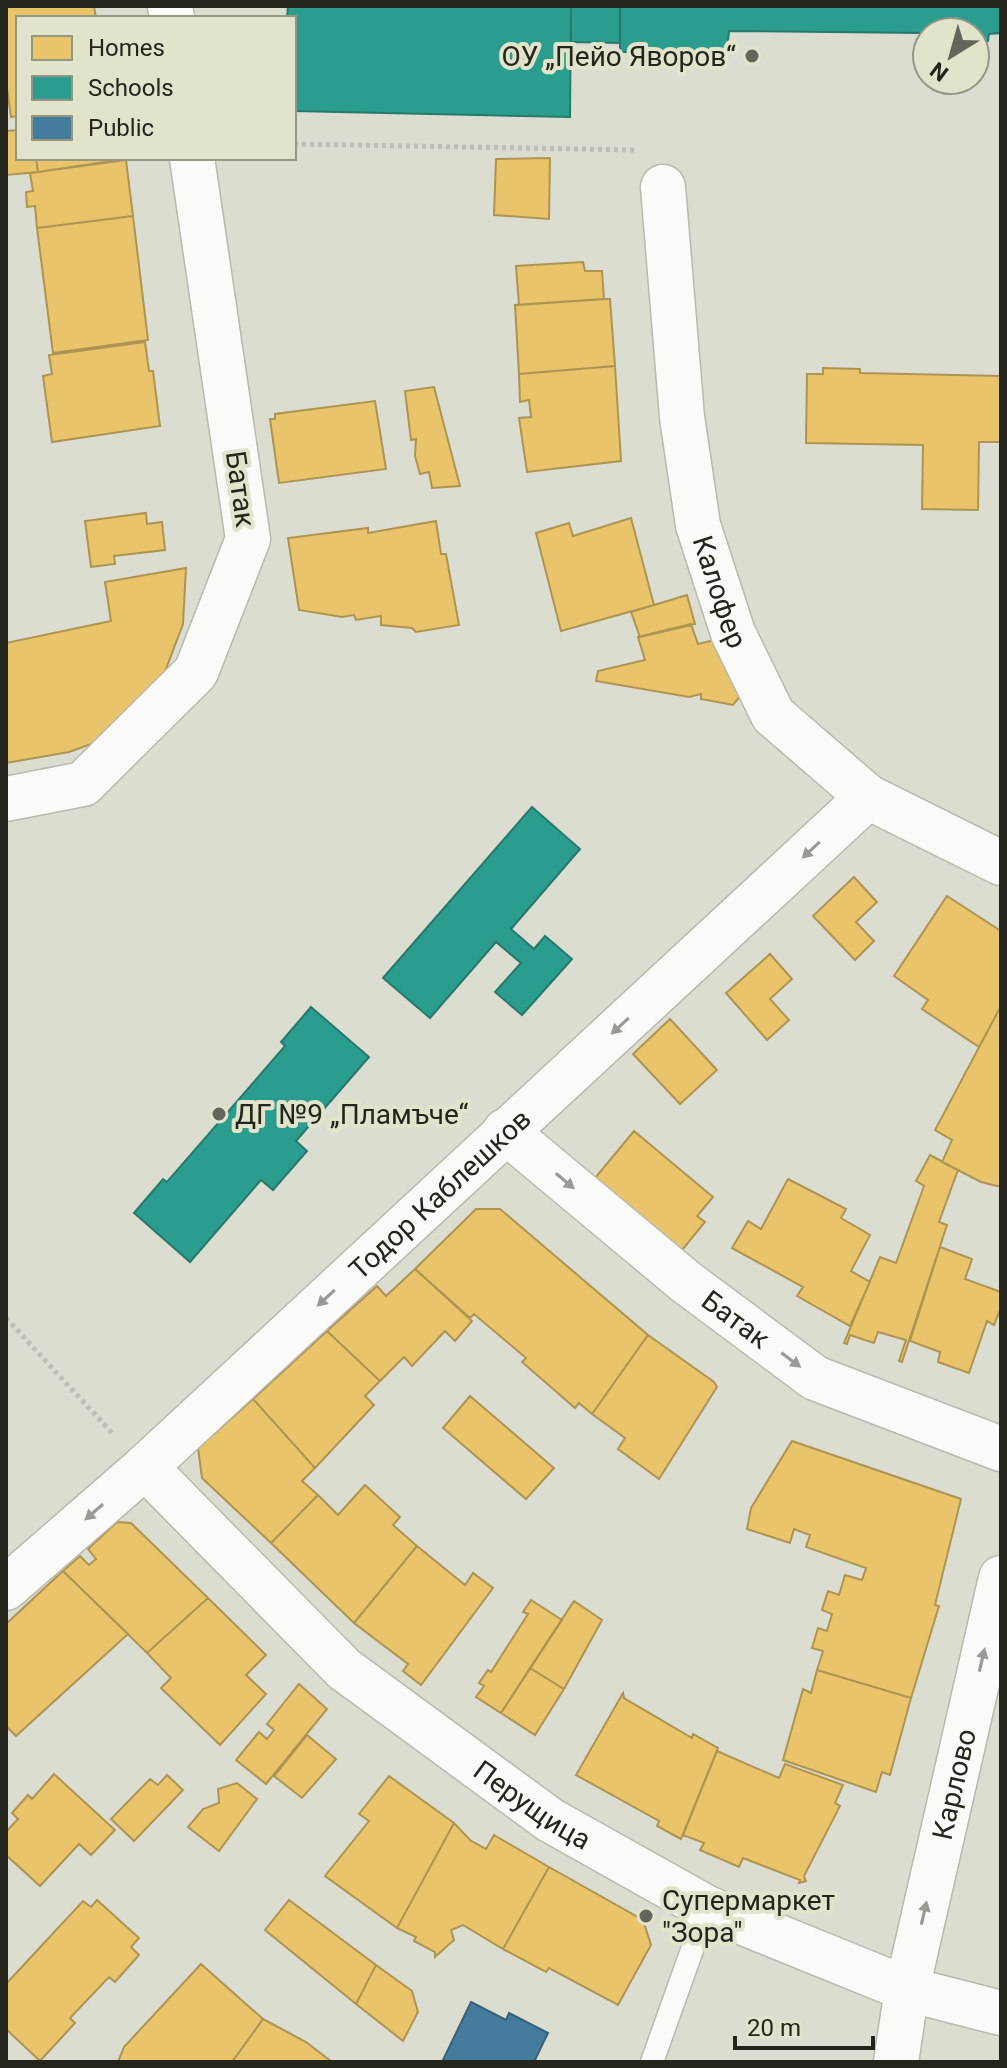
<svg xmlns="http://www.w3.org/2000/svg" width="1007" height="2068" viewBox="0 0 1007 2068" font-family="Roboto,sans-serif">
  <rect width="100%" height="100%" fill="#dcddd1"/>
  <path fill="#e9c46a" stroke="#ae9453" stroke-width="2" d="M6,6H94L96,18H18V116L11,117L6,81Z
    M18,130V158H36L38,172L6,175V131Z
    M36,158H112V161L38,172Z
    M550,158L549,219L494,215L496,159Z
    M126,160L133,216L37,228L35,206L27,207L26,192L33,191L30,173Z
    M133,216L148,340L53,353L37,228Z
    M583,262L585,271H602L604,299L519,305L516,266Z
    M604,299H610L615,366L519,374L515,305Z
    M145,342L149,371H153L160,426L52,442L43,376L52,374L49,355Z
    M615,366L621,461L527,472L519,418L531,417L529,400L520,402L519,374Z
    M823,368L860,369V373L1001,376V442H979L978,510L922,509L923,445L806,443L807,374H823Z
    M434,387L460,486L432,488L429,472L420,474L415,456L416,439L411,440L405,391Z
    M375,401L386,469L279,483L270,419H275V414Z
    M146,513L147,524L162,522L165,550L114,556L115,564L91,567L85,521Z
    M631,518L654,605L561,631L536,533L569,523L573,536Z
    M436,521L441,554H446L459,625L416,632L412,628L381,625V616L356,620L354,615L342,617L299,610L288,538L368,528V533Z
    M186,568L183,624L163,677L94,743L69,752L6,763V643L111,621L105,582Z
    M687,595L695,624L640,637L631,612Z
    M691,624L698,644L719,639L748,687L733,705L701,699V694L689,697L596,681L598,671L645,660L638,637Z
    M854,877L877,902L856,922L874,941L855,960L813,916Z
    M947,896L1001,931V1006L979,1047L922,1009L928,1000L894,976Z
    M770,954L792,979L770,999L789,1020L767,1040L726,993Z
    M1001,1006V1187L981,1182L942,1162L952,1140L935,1130Z
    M670,1019L717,1070L680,1104L633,1054Z
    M634,1131L713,1197L697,1216L705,1222L678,1255L590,1184Z
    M930,1155L958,1170L939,1222L947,1225L902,1362L899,1361L906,1340L878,1332L874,1343L850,1335L847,1344L844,1343L880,1257L896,1263L924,1186L916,1181Z
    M788,1179L846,1209L841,1218L870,1235L851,1271L870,1282L850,1326L797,1296L803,1287L732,1248L748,1221L761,1229Z
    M476,1209H500L648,1335L592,1414L579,1403L575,1408L522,1362L526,1358L474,1314L470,1318L415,1269Z
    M940,1247L972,1259L965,1279L1001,1292V1307L994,1325L987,1321L969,1373L938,1362L940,1352L910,1341Z
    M415,1269L472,1321L455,1341L445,1331L412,1366L404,1357L380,1381L327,1331L377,1286L386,1296Z
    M327,1331L380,1381L365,1396L374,1405L315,1468L253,1399Z
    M648,1335L714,1382L717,1387L659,1479L618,1449L625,1438L592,1414Z
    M470,1396L554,1468L526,1499L443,1428Z
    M253,1399L315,1468L302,1481L318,1495L271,1543L202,1478L198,1448Z
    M792,1441L961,1499L935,1605L939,1606L911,1698L817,1670L823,1651L812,1648L818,1628L827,1631L832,1614L822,1610L828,1591L839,1595L845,1575L862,1580L866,1568L806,1547L810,1535L794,1529L790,1543L747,1529L751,1508Z
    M365,1485L400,1517L393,1525L417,1546L354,1623L271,1543L318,1495L338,1515Z
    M117,1522L131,1523L208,1598L147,1653L63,1571L80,1556L89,1565L96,1559L88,1549Z
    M417,1546L465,1585L473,1573L493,1588L421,1685L403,1671L408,1664L354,1623Z
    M63,1571L128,1634L16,1736L6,1726V1624Z
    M208,1598L266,1655L246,1675L266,1694L220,1745L161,1688L171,1678L147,1653Z
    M531,1600L562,1620L501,1713L476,1697L484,1686L479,1683L488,1670L491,1672L528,1614L523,1612Z
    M574,1601L602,1620L564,1689L530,1668Z
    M530,1668L564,1689L535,1735L501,1713Z
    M817,1670L911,1698L890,1775L882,1772L876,1792L783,1760L803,1689L811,1693Z
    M299,1684L327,1709L266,1784L236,1760L259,1732L267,1739L274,1730L267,1724Z
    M623,1693L624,1698L692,1738L693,1734L718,1748L681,1839L657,1826L659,1821L576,1775Z
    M307,1735L336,1759L302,1798L274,1776Z
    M717,1751L779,1778L785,1764L843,1785L835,1803L840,1806L804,1876L806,1881L799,1883L800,1880L743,1858L739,1867L700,1850L704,1843L683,1835Z
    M54,1774L115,1830L91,1855L79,1844L40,1886L6,1855V1832L18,1819L12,1813L28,1795L32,1799Z
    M167,1775L183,1790L134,1841L111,1819L150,1779L158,1785Z
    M389,1776L454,1823L397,1928L325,1876L369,1821L359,1814Z
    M237,1783L257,1799L219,1851L188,1827L203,1809L219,1803L218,1789Z
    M454,1823L471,1841L486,1849L494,1835L549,1867L503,1949L463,1925L451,1930L454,1940L435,1957V1952L414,1941L416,1937L397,1928Z
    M549,1867L643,1920L651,1945L618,2005L549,1968L546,1972L503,1949Z
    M97,1900L139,1938L131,1947L139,1955L115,1982L109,1977L70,2018L75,2023L40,2061L6,2029V1984L83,1901L91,1907Z
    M289,1900L376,1965L356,2004L265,1930Z
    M201,1964L263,2019L232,2062H118L124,2047Z
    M376,1965L412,1991L418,2012L403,2041L356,2004Z
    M263,2019L306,2042L332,2062H232Z"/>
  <path fill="#2a9d8f" stroke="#28796c" stroke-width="2" d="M288,6H571L570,117L294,111V18H287Z
    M571,6H620V43L571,42Z
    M620,6H1001V33L989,34L988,41H975V32H927V39H923V33L729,31L727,52H620Z
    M532,807L580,849L511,929L534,949L545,936L572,959L522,1015L495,992L521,963L496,942L430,1018L383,978Z
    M311,1007L369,1057L296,1141L307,1151L273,1190L261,1180L190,1262L134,1213L163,1179L167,1182L285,1046L281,1042Z"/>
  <path fill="#457b9d" stroke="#3b6176" stroke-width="2" d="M471,2002L506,2020L509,2013L548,2033L534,2062H442Z"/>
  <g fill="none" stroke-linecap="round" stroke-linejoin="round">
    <defs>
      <path id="lane" d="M652,2062L707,1908"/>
      <g id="street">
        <path d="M170,6L172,18"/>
        <path id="s1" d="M663,187L682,417L698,525L733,633L773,715L868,797L1001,863"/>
        <path d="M6,799L83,784L196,672L248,539L192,158"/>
        <path id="s2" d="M505,1131L686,1282L815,1378L1001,1449"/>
        <path id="s3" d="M145,1467L344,1669L550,1820L707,1908L907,1989L1001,2013"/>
        <path id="s4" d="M6,1588L145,1467L868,797"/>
        <path id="s5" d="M896,2062L907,1989L1001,1578"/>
      </g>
    </defs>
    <use href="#lane" stroke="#b8b9af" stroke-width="25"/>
    <use href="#street" stroke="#b8b9af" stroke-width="47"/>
    <path stroke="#bdbeb8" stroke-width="5" stroke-dasharray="4 4" stroke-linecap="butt" d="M294,144L637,150
      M6,1318L114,1435"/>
    <use href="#lane" stroke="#fafaf8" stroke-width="22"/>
    <use href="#street" stroke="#fafaf8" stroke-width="44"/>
  </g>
  <defs><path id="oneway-solid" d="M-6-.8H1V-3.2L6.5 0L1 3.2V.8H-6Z" transform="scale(2)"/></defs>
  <g fill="#9a9a95">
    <use href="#oneway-solid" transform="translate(811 850) rotate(137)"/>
    <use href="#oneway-solid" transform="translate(620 1026) rotate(137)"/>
    <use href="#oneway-solid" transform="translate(565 1181) rotate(40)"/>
    <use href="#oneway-solid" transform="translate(326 1298) rotate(137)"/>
    <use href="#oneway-solid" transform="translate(791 1360) rotate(37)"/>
    <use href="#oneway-solid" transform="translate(94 1512) rotate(139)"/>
    <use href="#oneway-solid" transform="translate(982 1660) rotate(-77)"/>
    <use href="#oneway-solid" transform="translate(924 1913) rotate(-77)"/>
  </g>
  <g fill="#64655b" stroke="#e1e3cb" stroke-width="3">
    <circle cx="752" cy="56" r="8"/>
    <circle cx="219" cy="1114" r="8"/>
    <circle cx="646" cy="1916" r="8"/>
  </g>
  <g text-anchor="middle" stroke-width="8" stroke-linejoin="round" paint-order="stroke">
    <g font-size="28" fill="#24251c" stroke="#e1e3cb" text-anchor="start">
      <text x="736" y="66" text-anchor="end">ОУ „Пейо Яворов“</text>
      <text x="235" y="1124">ДГ №9 „Пламъче“</text>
      <text x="662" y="1910">Супермаркет<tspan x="662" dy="32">"Зора"</tspan></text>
    </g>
    <g font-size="28" fill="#24251c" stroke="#e1e3cb">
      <text transform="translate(241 489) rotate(82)" y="10">Батак</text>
      <text dy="10" stroke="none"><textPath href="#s1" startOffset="410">Калофер</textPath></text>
      <text dy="10" stroke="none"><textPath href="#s4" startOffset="586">Тодор Каблешков</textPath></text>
      <text dy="10" stroke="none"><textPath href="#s2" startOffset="298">Батак</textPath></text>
      <text dy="10" stroke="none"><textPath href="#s5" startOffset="284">Карлово</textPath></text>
      <text dy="10" stroke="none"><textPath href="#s3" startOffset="516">Перущица</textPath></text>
    </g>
  </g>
  <rect width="1007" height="2068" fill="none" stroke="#24251c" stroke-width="16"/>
  <rect x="16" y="16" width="280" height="144" fill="#e1e3cb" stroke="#959785" stroke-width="2"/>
  <rect x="32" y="36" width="40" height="24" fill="#e9c46a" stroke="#959785" stroke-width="2"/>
  <text x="88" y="56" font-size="24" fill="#24251c">Homes</text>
  <rect x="32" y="76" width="40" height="24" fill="#2a9d8f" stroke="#959785" stroke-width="2"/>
  <text x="88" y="96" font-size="24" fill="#24251c">Schools</text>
  <rect x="32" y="116" width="40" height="24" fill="#457b9d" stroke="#959785" stroke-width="2"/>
  <text x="88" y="136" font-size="24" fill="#24251c">Public</text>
  <g transform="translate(951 56) rotate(217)"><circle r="38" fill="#e1e3cb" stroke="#959785" stroke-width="2"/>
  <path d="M0-6L14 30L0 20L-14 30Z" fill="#64655b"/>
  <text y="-12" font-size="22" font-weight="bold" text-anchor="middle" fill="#24251c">N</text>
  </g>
  <path d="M735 2036v12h138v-12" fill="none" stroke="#24251c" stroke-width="4"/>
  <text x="747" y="2036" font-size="24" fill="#24251c" stroke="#e1e3cb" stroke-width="6" paint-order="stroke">20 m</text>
</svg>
